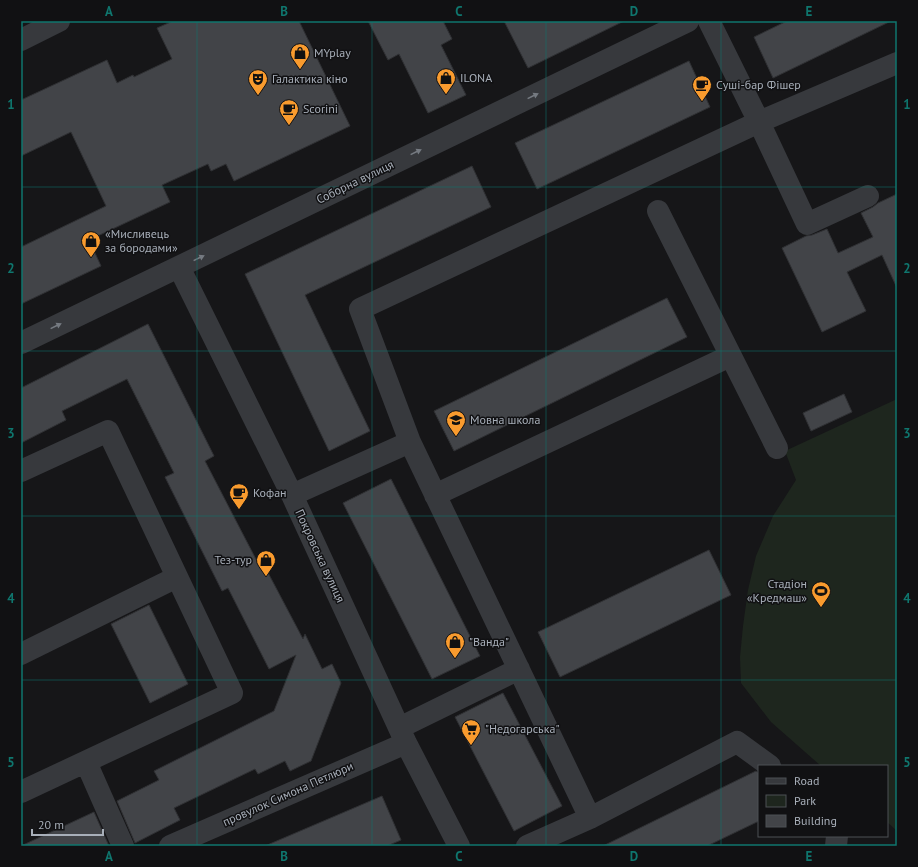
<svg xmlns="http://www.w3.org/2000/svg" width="918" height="867" viewBox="0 0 918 867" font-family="'PT Sans',sans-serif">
  <rect width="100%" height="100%" fill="#161618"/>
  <path fill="#1e261e" d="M897,399V831L887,822V766H821L771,722L741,683L740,657L743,626L748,590L756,556L773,516L796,480L785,451Z"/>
  <path fill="#424448" stroke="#303134" d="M173,21H299L350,126L234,181L226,164L211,171L208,164L162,185L170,202L89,240L101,266L21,304V247L106,206L71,132L21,156V100L107,60L117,83L133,75L134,77L172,59L157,28Z
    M368,21H443L452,39L441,45L466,95L428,113L399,54L388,60Z
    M504,21H624L528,68Z
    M787,21H891L773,78L754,37Z
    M689,61L710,107L537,189L515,143Z
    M472,166L491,207L305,295L370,431L329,451L245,274Z
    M897,194V288L882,255L847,272L866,311L822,332L782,248L806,236L812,235L827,229L838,253L873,237L861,213L873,207L878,203Z
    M667,298L687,337L454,451L434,411Z
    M148,324L214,456L205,461L261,569L265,567L303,639L305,634L322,669L332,664L341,683L311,761L290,771L285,761L258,774L255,769L174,808L180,820L135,843L117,801L159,780L154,771L274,711L296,655L269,669L228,588L222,591L165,477L174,473L127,379L62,411L66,420L21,443V388Z
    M844,394L852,412L811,431L803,413Z
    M391,479L480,656L432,679L343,503Z
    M709,550L731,595L560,677L538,632Z
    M149,605L188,684L150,703L111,624Z
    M503,693L562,806L514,831L455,717Z
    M756,771L759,773V821L707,846H603Z
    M382,796L401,840L387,846H265Z
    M94,812L109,846H21Z"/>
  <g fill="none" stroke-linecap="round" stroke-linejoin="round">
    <path stroke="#37393d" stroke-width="22" d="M709,21L759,122L897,63
      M21,40L59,21
      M658,211L777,448
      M179,267L292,495L406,743L459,846
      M21,343L688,21
      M410,442L590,818L527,846
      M21,471L108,431L232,693L21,792
      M292,495L410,442L360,309L759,122L807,224L868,196
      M435,495L730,356
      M21,654L177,577
      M399,728L519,669
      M86,762L123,846
      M590,818L737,742L770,766
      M170,846L406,743
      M836,846L837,836"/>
  </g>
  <defs><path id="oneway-solid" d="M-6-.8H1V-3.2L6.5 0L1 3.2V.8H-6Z"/></defs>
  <g fill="#757a81">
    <use href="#oneway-solid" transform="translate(533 96) rotate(-26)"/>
    <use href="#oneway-solid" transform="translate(416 152) rotate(-26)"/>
    <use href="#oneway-solid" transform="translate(199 258) rotate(-26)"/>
    <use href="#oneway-solid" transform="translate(56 326) rotate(-26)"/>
  </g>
  <path fill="none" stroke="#0f766e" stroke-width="1" stroke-opacity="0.55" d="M197,21V846M372,21V846M546,21V846M721,21V846M21,187H897M21,351H897M21,516H897M21,680H897"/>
  <defs>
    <symbol id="shop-pin" viewBox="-11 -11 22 30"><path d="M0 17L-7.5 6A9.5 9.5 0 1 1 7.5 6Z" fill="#f99b2e" stroke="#111113"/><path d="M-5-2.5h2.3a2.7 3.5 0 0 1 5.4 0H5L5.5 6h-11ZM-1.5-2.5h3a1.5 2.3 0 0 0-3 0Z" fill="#111"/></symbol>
    <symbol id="theatre-pin" viewBox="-11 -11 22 30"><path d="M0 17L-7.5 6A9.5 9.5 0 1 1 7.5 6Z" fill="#f99b2e" stroke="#111113"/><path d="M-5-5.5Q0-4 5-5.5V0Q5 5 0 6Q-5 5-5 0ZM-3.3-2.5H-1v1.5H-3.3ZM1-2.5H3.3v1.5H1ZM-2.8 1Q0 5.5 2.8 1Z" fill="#111"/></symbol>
    <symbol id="cafe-pin" viewBox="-11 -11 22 30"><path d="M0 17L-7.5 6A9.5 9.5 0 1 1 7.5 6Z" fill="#f99b2e" stroke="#111113"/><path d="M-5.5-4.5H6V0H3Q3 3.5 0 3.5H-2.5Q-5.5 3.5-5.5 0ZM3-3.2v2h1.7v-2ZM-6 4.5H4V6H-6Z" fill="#111"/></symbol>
    <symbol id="school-pin" viewBox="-11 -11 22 30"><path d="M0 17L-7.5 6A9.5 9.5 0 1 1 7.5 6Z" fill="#f99b2e" stroke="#111113"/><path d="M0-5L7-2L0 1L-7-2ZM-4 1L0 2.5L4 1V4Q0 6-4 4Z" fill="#111"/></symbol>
    <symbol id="stadium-pin" viewBox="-11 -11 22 30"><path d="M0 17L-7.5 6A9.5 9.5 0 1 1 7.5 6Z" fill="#f99b2e" stroke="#111113"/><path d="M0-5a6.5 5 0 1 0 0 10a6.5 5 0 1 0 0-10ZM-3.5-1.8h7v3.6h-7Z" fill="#111"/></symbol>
    <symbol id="supermarket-pin" viewBox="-11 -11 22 30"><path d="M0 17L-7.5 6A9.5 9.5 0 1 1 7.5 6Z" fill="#f99b2e" stroke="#111113"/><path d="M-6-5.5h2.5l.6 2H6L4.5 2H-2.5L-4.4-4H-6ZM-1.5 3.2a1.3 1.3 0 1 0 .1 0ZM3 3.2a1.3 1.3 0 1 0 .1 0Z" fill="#111"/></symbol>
  </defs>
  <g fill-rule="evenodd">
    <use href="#shop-pin" x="289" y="42" width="22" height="30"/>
    <use href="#shop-pin" x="435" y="67" width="22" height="30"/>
    <use href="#theatre-pin" x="247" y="68" width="22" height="30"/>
    <use href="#cafe-pin" x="691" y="74" width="22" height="30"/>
    <use href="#cafe-pin" x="278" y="98" width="22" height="30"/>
    <use href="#shop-pin" x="80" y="230" width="22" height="30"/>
    <use href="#school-pin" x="445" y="409" width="22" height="30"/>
    <use href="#cafe-pin" x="228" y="482" width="22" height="30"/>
    <use href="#shop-pin" x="255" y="549" width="22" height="30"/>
    <use href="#stadium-pin" x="810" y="580" width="22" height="30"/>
    <use href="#shop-pin" x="444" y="631" width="22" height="30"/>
    <use href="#supermarket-pin" x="460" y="718" width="22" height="30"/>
  </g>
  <g text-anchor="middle" stroke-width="3" stroke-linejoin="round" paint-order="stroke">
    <g font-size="12" fill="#a8afb9" stroke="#111113" text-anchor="start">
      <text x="314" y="57">MYplay</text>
      <text x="460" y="82">ILONA</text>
      <text x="272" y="83">Галактика кіно</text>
      <text x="716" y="89">Суші-бар Фішер</text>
      <text x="303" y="113">Scorini</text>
      <text x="105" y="238">«Мисливець<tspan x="105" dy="14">за бородами»</tspan></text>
      <text x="470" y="424">Мовна школа</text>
      <text x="253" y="497">Кофан</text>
      <text x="252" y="564" text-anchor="end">Тез-тур</text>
      <text x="807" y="588" text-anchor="end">Стадіон<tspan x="807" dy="14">«Кредмаш»</tspan></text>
      <text x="469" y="646">"Ванда"</text>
      <text x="485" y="733">"Недогарська"</text>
    </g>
    <g font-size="12" fill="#a8afb9" stroke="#111113">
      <text transform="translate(355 182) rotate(-26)" y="4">Соборна вулиця</text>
      <text transform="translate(320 556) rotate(65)" y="4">Покровська вулиця</text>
      <text transform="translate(288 794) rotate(-24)" y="4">провулок Симона Петлюри</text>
    </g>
  </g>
  <rect width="918" height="867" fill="none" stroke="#111113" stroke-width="44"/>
  <rect x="758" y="765" width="130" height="72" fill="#111113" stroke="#4d5055"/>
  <rect x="766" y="778" width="20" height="6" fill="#37393d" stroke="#4d5055"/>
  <text x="794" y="785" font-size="12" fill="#a8afb9">Road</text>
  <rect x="766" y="795" width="20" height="12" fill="#1e261e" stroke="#4d5055"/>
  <text x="794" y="805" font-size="12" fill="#a8afb9">Park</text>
  <rect x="766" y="815" width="20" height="12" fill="#424448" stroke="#4d5055"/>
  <text x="794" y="825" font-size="12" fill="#a8afb9">Building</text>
  <path d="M32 829v6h71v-6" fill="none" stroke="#a8afb9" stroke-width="2"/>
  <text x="38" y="829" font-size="12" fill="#a8afb9" stroke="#111113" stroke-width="3" paint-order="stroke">20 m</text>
  <rect x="22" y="22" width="874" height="823" fill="none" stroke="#0f766e" stroke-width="1.5"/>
  <g font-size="13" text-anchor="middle" font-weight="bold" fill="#0f766e">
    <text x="109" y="16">A</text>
    <text x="284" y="16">B</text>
    <text x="459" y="16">C</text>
    <text x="634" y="16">D</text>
    <text x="809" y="16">E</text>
    <text x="11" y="109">1</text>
    <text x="907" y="109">1</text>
    <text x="11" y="273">2</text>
    <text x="907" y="273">2</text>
    <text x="11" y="438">3</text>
    <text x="907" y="438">3</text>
    <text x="11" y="603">4</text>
    <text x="907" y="603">4</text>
    <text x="11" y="767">5</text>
    <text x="907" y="767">5</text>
    <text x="109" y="861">A</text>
    <text x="284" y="861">B</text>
    <text x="459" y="861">C</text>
    <text x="634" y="861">D</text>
    <text x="809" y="861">E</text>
  </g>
</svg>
